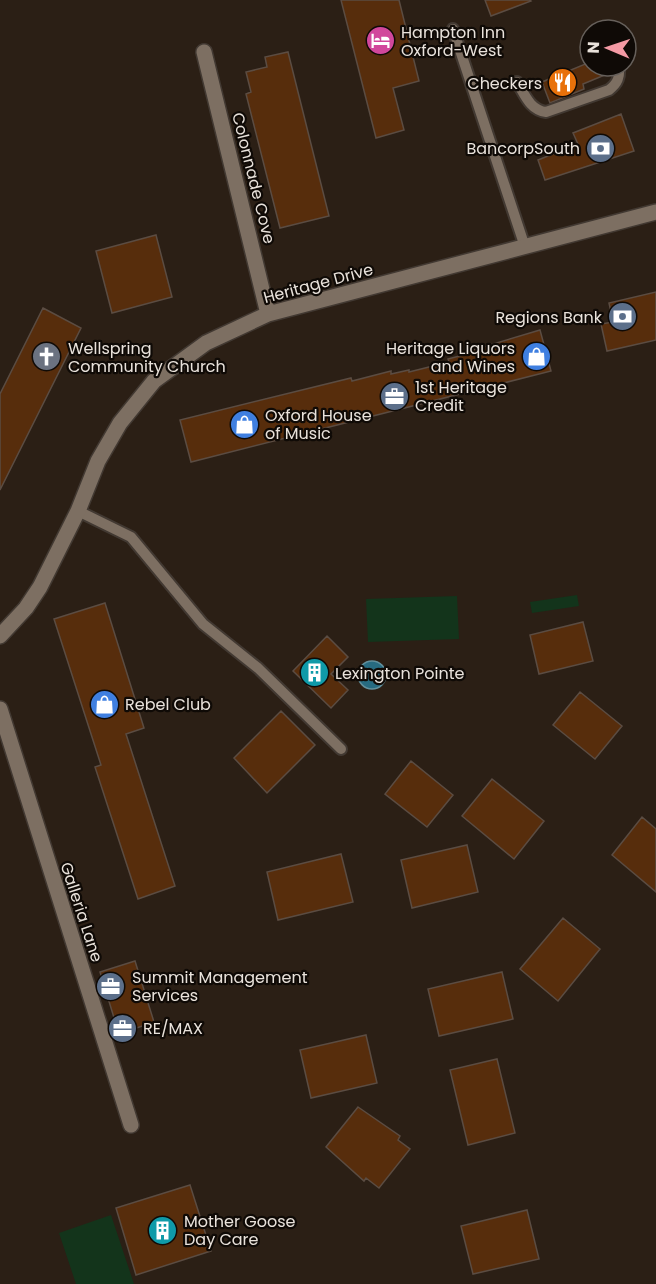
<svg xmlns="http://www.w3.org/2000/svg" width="656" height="1284" viewBox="0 0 656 1284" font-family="Poppins,sans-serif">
  <rect width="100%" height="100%" fill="#2b1f15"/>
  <path fill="#13341b" d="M577,595L579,606L532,613L530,602Z
    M457,596L459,639L368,642L366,599Z
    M111,1215L134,1284H76L59,1233Z"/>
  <path fill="#276b81" stroke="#618f9c" stroke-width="1.5" d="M358 675a14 14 0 1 1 28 0a14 14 0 1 1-28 0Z"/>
  <path fill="#572d0c" stroke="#5b4c42" stroke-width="1.5" d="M341,0H399L419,81L393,88L404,130L376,138Z
    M485,0H530L531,1L491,16Z
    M288,52L329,216L280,228L246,94L251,92L246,72L267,67L265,57Z
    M590,62V66H612V72L583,84L584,89L550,103L542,82Z
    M621,114L634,151L545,180L538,160L578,144L573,133Z
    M156,235L172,297L112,313L96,251Z
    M656,292V340L607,351L601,324L613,322L609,303Z
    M43,308L81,328L0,490V394Z
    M540,330L551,371L191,462L180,420L351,378L352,381L391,371V374L409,370V372L449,362L448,359L467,354L466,352Z
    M105,603L144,728L126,734L175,886L138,899L95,767L101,765L54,619Z
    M583,622L593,661L539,674L530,635Z
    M327,636L348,657L331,674L348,690L331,708L293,671Z
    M580,692L622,726L595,759L553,725Z
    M281,711L315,745L267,793L234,758Z
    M411,761L453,795L427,827L385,794Z
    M492,779L544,821L514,859L462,816Z
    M642,817L656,829V892L612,855Z
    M467,845L478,892L412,908L401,860Z
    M341,854L353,902L278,920L267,872Z
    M563,918L600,949L558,1001L520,969Z
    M135,961L154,1022L119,1034L100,972Z
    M502,972L513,1019L439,1036L428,989Z
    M366,1035L377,1083L311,1098L300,1050Z
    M497,1059L515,1133L468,1145L450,1070Z
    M358,1107L400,1136L398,1140L410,1149L379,1188L366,1178L364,1181L326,1147Z
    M190,1185L211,1251L136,1275L116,1208Z
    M527,1210L539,1259L473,1274L461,1226Z"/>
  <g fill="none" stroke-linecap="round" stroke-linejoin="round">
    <defs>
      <path id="service" d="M453,29L525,247
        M517,82C525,95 530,110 546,112L609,90C618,83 620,77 619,66
        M78,511L131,537L203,624L258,668L341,749"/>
      <path id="minor" d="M204,52L268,314
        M0,636L26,608L40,587L78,511L98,461L120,423L154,381L206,343L268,314L656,212
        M0,709L131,1125"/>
    </defs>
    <use href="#service" stroke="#423932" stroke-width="14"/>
    <use href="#minor" stroke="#423932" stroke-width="18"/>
    <use href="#service" stroke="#7d6f62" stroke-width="10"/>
    <use href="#minor" stroke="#7d6f62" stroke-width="15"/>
  </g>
  <defs>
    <symbol id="hotel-disc" viewBox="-11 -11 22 22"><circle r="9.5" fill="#d1479c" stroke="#0f0a06"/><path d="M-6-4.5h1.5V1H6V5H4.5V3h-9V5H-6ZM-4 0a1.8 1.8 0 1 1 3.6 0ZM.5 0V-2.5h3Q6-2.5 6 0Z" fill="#fff"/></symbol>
    <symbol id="restaurant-disc" viewBox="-11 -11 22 22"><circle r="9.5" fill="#e8710a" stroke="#0f0a06"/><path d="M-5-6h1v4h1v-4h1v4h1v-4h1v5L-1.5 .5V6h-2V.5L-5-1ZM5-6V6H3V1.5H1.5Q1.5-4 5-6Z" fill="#fff"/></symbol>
    <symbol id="bank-disc" viewBox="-11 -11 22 22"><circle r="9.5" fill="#5c6f8a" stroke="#0f0a06"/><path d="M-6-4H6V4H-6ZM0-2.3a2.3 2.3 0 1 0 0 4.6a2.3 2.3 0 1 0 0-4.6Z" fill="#fff"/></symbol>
    <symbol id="church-disc" viewBox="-11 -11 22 22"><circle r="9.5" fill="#6b7280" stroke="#0f0a06"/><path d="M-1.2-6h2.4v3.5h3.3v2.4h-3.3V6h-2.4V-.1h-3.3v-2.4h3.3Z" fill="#fff"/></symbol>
    <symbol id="shop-disc" viewBox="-11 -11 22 22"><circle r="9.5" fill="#3f7fe0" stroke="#0f0a06"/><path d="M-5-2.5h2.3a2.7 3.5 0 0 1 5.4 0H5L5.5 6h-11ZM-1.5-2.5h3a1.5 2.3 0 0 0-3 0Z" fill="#fff"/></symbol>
    <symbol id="office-disc" viewBox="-11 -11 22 22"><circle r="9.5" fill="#5c6f8a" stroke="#0f0a06"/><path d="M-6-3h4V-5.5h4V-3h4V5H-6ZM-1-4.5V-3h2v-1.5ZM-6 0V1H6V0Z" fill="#fff"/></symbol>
    <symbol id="building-disc" viewBox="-11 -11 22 22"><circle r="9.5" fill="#0f9aa8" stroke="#0f0a06"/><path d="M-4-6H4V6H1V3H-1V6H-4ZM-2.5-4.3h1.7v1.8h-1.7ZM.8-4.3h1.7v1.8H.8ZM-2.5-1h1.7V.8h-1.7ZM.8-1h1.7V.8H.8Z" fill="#fff"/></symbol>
  </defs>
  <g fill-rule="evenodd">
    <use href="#hotel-disc" x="364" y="24" width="33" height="33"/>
    <use href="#restaurant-disc" x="546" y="66" width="33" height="33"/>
    <use href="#bank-disc" x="584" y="132" width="33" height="33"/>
    <use href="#bank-disc" x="606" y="300" width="33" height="33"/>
    <use href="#church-disc" x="30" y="340" width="33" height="33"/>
    <use href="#shop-disc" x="520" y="340" width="33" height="33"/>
    <use href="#office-disc" x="378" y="380" width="33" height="33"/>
    <use href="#shop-disc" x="228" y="408" width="33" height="33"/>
    <use href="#building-disc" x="298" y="656" width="33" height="33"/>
    <use href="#shop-disc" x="88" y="688" width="33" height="33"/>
    <use href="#office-disc" x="94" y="970" width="33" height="33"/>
    <use href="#office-disc" x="106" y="1012" width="33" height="33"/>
    <use href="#building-disc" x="146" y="1214" width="33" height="33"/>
  </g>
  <g text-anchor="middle" stroke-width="4.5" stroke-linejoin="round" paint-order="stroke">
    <g font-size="16" fill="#e9e2db" stroke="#0f0a06" text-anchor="start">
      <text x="401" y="38">Hampton Inn<tspan x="401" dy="18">Oxford-West</tspan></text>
      <text x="542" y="89" text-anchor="end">Checkers</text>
      <text x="580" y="154" text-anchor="end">BancorpSouth</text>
      <text x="602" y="323" text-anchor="end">Regions Bank</text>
      <text x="68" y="354">Wellspring<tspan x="68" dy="18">Community Church</tspan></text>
      <text x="515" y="354" text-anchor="end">Heritage Liquors<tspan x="515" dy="18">and Wines</tspan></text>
      <text x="415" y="393">1st Heritage<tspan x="415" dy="18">Credit</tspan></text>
      <text x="265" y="421">Oxford House<tspan x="265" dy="18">of Music</tspan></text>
      <text x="335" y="679">Lexington Pointe</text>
      <text x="125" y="710">Rebel Club</text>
      <text x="132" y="983">Summit Management<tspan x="132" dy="18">Services</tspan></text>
      <text x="143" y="1034">RE/MAX</text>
      <text x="184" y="1227">Mother Goose<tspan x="184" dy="18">Day Care</tspan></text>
    </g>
    <g font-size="16" fill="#e9e2db" stroke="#0f0a06">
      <text transform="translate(254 178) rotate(76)" y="6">Colonnade Cove</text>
      <text transform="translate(318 283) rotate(-15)" y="6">Heritage Drive</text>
      <text transform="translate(82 912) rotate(72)" y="6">Galleria Lane</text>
    </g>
  </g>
  <g transform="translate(608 48) rotate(272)"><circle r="28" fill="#0f0a06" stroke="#66605b" stroke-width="1.5"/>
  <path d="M0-4.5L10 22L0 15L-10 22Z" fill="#f49aa4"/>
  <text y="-9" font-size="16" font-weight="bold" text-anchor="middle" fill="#e9e2db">N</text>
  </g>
</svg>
